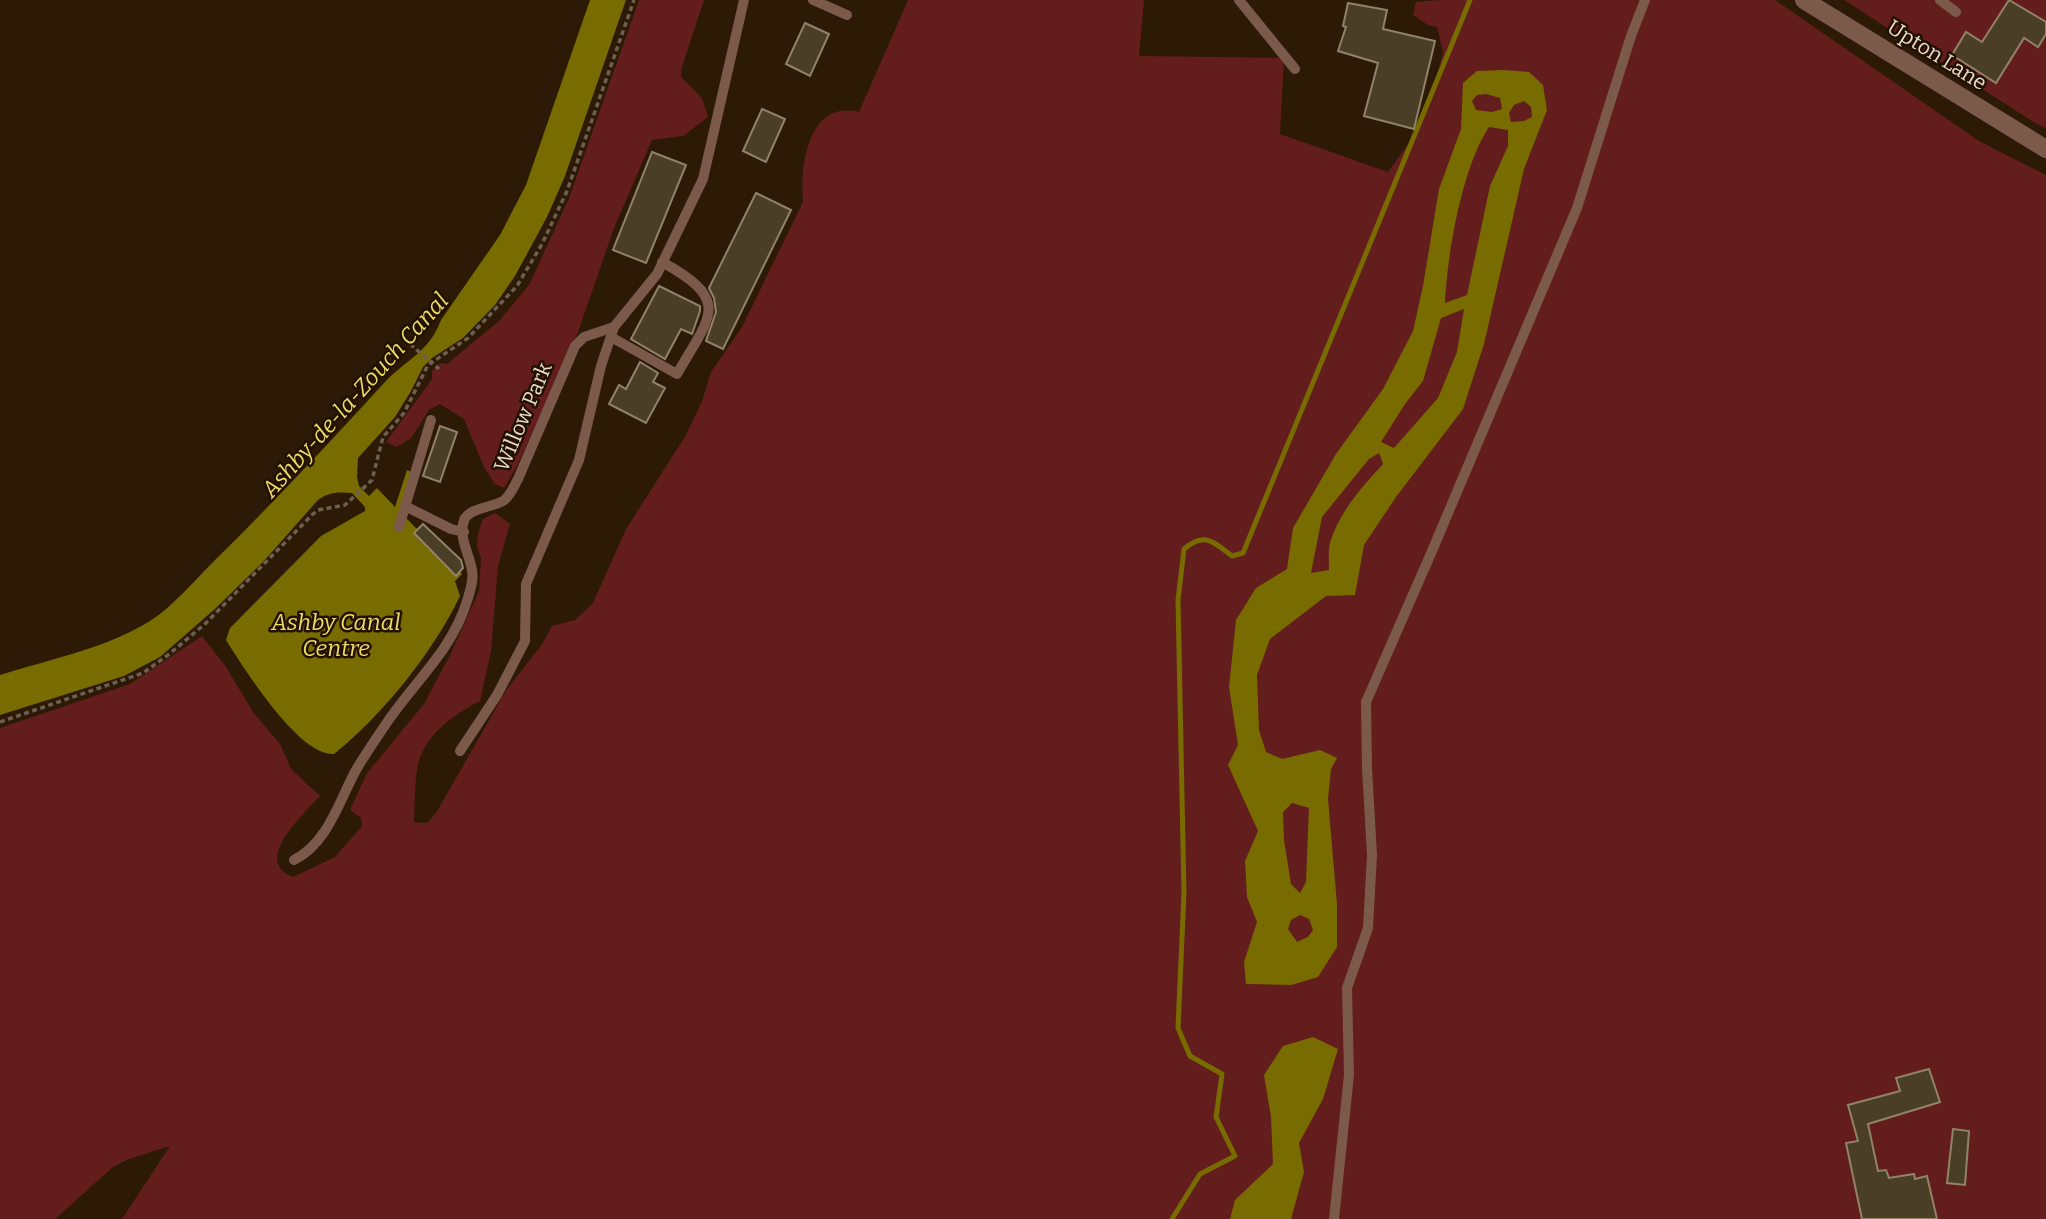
<svg xmlns="http://www.w3.org/2000/svg" width="2046" height="1219" viewBox="0 0 2046 1219" font-family="Bitter,serif">
  <rect width="100%" height="100%" fill="#2c1a07"/>
  <path fill="#631d1c" d="M639,0H704L681,70V77L702,98L708,117L683,136L652,140L614,228L578,332L518,464L504,488L495,484L484,467L464,419L440,404L429,410L411,438L397,447L386,442L432,379V371L440,363L447,364L499,321L529,285L569,198Z
    M908,0H1144L1139,56L1284,58L1280,134L1388,172L1411,140L1435,83L1443,52L1437,27L1428,25L1413,15L1416,2L1440,0H1775L1979,141L2046,175V1219H122L170,1146L129,1159L113,1167L55,1219H0V728L130,684L202,636L226,667L253,712L280,744L291,769L320,796C304,814 251,861 293,877L335,857L362,826L361,818L350,810L367,773L424,704L451,653L479,591L481,558L477,547L478,534L483,519L495,513L510,524L498,566L491,651L480,701C455,714 428,732 419,761C414,778 415,804 414,822L427,823L436,813L507,689L543,643L552,626L575,620L593,603L626,529L686,435L702,401L711,372L742,327L803,202C800,165 808,100 859,112Z
    M1844,0H2046V128L2035,123Z"/>
  <path fill="#786b00" fill-rule="evenodd" d="M590,0H626L565,176L547,217L515,276L495,305L463,338L432,358L423,367L411,391L395,417L358,458L357,477L359,486L369,496L377,488L395,507L407,470L417,474L406,518L462,574L455,581L460,596C434,651 382,716 334,754C299,757 243,667 226,640L230,628L321,536L365,511V507L352,493C339,492 329,492 318,500L263,562L216,608L160,657L124,676L0,715V675C48,660 102,649 145,624C169,611 196,579 216,559C274,502 330,442 385,382C407,359 429,352 441,320L500,235L526,185Z
    M1503,70L1529,72L1543,85L1547,110L1524,169L1484,344L1463,409L1396,497L1364,545L1355,595L1326,596L1270,639L1257,675L1259,730L1266,752L1282,759L1320,750L1337,758L1331,769L1328,799L1337,904V947L1318,977L1291,985L1246,984L1244,962L1257,922L1247,897L1245,861L1258,831L1228,765L1238,745L1229,687L1236,620L1256,588L1287,569L1293,528L1336,454L1383,389L1413,331L1423,286L1439,189L1461,129L1463,83L1477,71ZM1486,94L1500,98L1502,109L1492,112L1476,110L1472,101L1477,95ZM1524,101L1531,107L1532,117L1524,121L1511,122L1509,113L1514,105ZM1489,127L1508,130V146L1490,186L1467,295L1445,303C1447,255 1462,167 1489,127ZM1464,309L1457,352L1438,398L1394,448L1381,442L1405,404L1423,381L1441,318ZM1379,453L1383,464C1362,487 1339,512 1330,543C1328,551 1329,562 1329,570L1311,573L1322,517L1369,459ZM1292,803L1309,808L1306,882L1300,893L1291,884L1284,840L1283,812ZM1300,915L1309,919L1313,930L1308,937L1297,942L1288,929L1291,920Z
    M1313,1037L1338,1049L1323,1099L1299,1143L1304,1172L1291,1219H1230L1235,1200L1273,1164L1271,1117L1264,1075L1283,1046Z"/>
  <g fill="none" stroke-linecap="round" stroke-linejoin="round">
    <path stroke="#786b00" stroke-width="5" d="M1172,1219L1200,1174L1235,1156L1216,1117L1222,1074L1190,1056L1178,1028L1184,893L1178,600L1184,549C1205,531 1213,542 1232,556L1243,553L1470,0"/>
  </g>
  <path fill="#4b3e26" stroke="#918368" stroke-width="2" d="M2009,0L2046,22V34L2038,47L2024,38L1996,83L1952,55L1966,32L1982,42Z
    M1348,3L1387,10L1383,29L1435,41L1414,129L1364,116L1378,63L1338,51L1346,27L1343,26Z
    M805,23L829,34L810,76L786,64Z
    M762,109L785,119L766,162L743,151Z
    M652,152L686,165L646,263L613,250Z
    M756,193L791,210L723,349L706,341L716,312L714,298L709,288Z
    M659,286L700,306V311L692,334L681,329L665,359L631,339Z
    M640,362L658,373L653,382L665,388L646,423L609,404L619,385L626,389Z
    M440,426L457,432L440,482L423,476Z
    M423,524L461,560L463,568L456,576L414,533Z
    M1929,1069L1940,1102L1868,1124L1878,1171L1886,1170L1889,1178L1914,1174L1915,1179L1927,1176L1937,1219H1862L1846,1143L1858,1141L1848,1105L1900,1091L1896,1078Z
    M1953,1129L1969,1131L1965,1185L1947,1183Z"/>
  <g fill="none" stroke-linecap="round" stroke-linejoin="round">
    <path stroke="#6f5f4e" stroke-width="3.5" stroke-dasharray="5 3.5" stroke-linecap="butt" d="M0,722L143,673L168,655L205,624L313,514L318,510L345,505L372,480L383,437L404,413L428,365L468,338L517,286L542,244L567,191L634,0"/>
    <path stroke="#7b5a4c" stroke-width="10" d="M813,0L847,15
      M1239,0L1295,69
      M1940,0L1956,12
      M611,337L677,374C710,316 733,301 662,262
      M405,506L451,529L464,532
      M399,527L431,420
      M460,751L497,695L525,641L526,584L579,460L601,366L614,327
      M294,860C328,843 339,801 356,770C366,753 377,737 388,721C416,680 452,650 467,601C470,591 474,580 472,570C469,553 457,535 465,518C471,508 493,507 503,501C510,497 514,486 518,479L575,346L584,337L614,327L657,274L703,179L744,0
      M1334,1219L1349,1075L1347,988L1368,928L1372,855L1367,768L1366,702L1432,551L1577,208L1631,36L1645,0"/>
    <path stroke="#7b5a4c" stroke-width="18" d="M1804,0L2046,149"/>
    <path stroke="#6f5f4e" stroke-width="3.5" stroke-dasharray="5 3.5" stroke-linecap="butt" d="M410,344L439,369"/>
  </g>
  <g text-anchor="middle" stroke-width="5" stroke-linejoin="round" paint-order="stroke">
    <g font-size="21" fill="#e8dbcf" stroke="#221001">
      <text transform="translate(1937 55) rotate(32)" y="7">Upton Lane</text>
      <text transform="translate(523 417) rotate(-67)" y="7">Willow Park</text>
    </g>
    <g font-size="23" font-style="italic" fill="#ecdb65" stroke="#221001">
      <text transform="translate(355 395) rotate(-48)" y="8">Ashby-de-la-Zouch Canal</text>
      <text x="336" y="630">Ashby Canal<tspan x="336" dy="26">Centre</tspan></text>
    </g>
  </g>
</svg>
